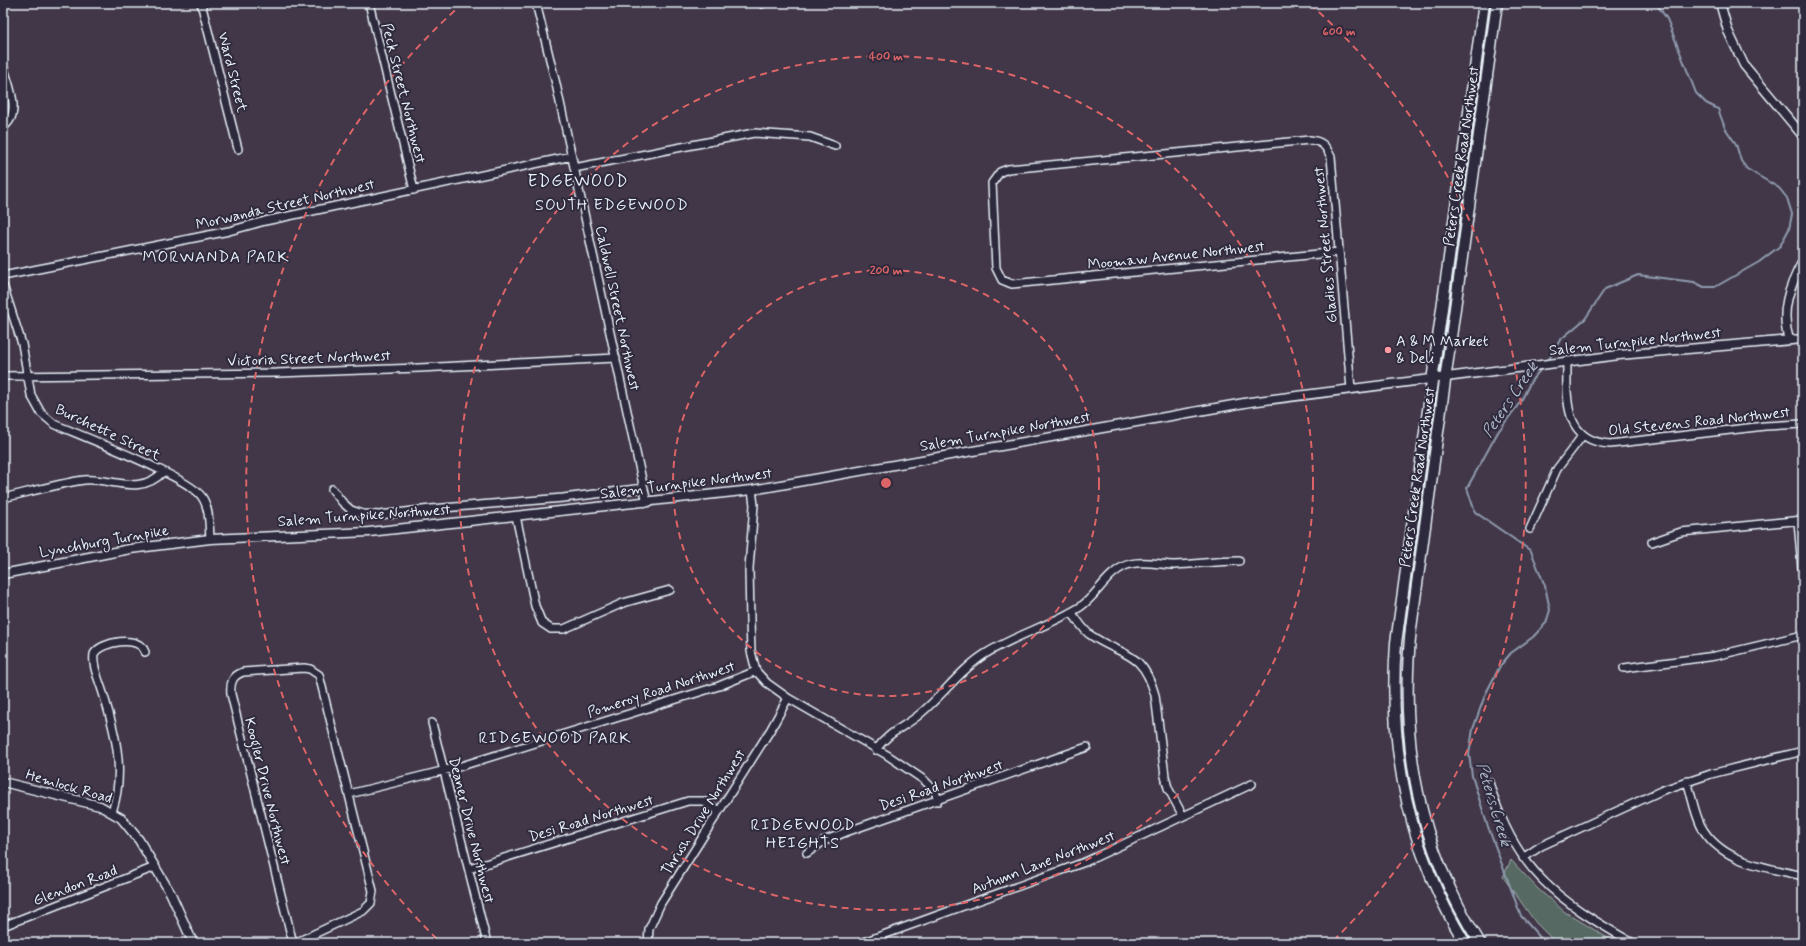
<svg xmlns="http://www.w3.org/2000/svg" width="1806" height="946" viewBox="0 0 1806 946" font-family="Mynerve,sans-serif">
  <rect width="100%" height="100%" fill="#423748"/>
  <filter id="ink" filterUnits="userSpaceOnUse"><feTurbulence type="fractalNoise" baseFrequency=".025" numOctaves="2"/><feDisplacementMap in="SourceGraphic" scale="8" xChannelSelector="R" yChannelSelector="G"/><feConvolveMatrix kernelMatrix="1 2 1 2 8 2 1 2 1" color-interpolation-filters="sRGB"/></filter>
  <g filter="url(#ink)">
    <path fill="#566962" stroke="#9fadad" d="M1511,860L1538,889L1565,912L1616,943H1556L1536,923L1503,877Z"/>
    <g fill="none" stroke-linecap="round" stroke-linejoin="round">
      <path stroke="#8f9caf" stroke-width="2" d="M1548,361L1560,340L1585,319L1605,289L1638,275L1694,282L1704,287H1715L1759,262L1780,246L1789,229L1792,214L1787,198L1779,188L1747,169L1741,161L1736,144L1725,128L1718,109L1706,103L1696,93L1667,19L1656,3
        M1542,368L1531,381L1521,401L1498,432L1467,488L1475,512L1531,551L1545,586L1550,610L1546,623L1533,637L1511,653L1500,666L1485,695L1473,729L1469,754L1472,776L1487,824L1521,916L1545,943"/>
      <defs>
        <path id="minor" d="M201,3L238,149
          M369,3L414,190
          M536,3L556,84L647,503
          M762,3V4
          M3,65C8,84 23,114 3,127
          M574,168L754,133L810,137L835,146
          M1339,252L1012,284L1002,280L996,268L992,183L1000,172L1008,169L1310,140C1322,141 1326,146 1331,157L1349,366L1351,389
          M3,276L229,231L265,221L572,156
          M3,285L22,344L31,395L41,413L54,424C82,436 189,477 202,497C210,509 209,525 210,539
          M1567,361C1567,396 1562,441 1610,444L1765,426L1803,424
          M3,376L277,373L419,368L616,358
          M332,489L342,502L351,510L363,514L379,515L431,509L563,498L644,488
          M752,490L754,505L749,568L750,621L751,651L756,671L767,683L788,698L887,755L924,780L935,791L938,801
          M3,498C29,492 57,484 84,480C111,477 139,497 163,472
          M516,516L535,606L542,623L551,629H564L623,603L670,590
          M1798,521L1803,580
          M1530,529L1557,469L1583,435
          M1652,542L1681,532L1803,520
          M1071,612C1077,619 1082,628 1089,634C1121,657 1142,648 1155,695L1165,776L1168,788L1183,816
          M1624,668L1715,656L1803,635
          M432,723L487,943
          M876,750C888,732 905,727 920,714C943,695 960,670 985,654C1015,635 1050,626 1080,607C1098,595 1108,570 1130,564C1145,560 1160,565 1175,565C1197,564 1217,561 1239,561
          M1687,781C1692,796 1694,812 1701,826C1721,863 1766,867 1803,876
          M1489,782C1514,870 1557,900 1633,943
          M349,794L458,767L719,686L756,671
          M112,812C126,770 115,731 102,690C99,680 92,666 94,654C100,642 139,634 145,652
          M807,853L824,841L846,832L1087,747
          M1523,858L1541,846L1663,790L1711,774L1803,751
          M469,869L688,801H703L719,811
          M3,926L155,867
          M293,943L231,694C230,683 232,676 243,672L304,668L310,669L319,675L373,891L371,903L363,911L295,943
          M648,943L649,929L661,903L771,729L788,698
          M861,943L1085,862L1252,784
          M1802,943L1803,940"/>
        <path id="tertiary" d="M1720,3L1728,31L1744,65L1803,136
          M1789,340C1780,311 1789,287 1803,261
          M3,574L130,549L210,539L369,532L752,490L1250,402L1619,355L1803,339
          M3,782L100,806L121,818L139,840L171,894L193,943"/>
        <path id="secondary" d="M1465,943C1408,850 1388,751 1396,643L1484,3
          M1480,943C1418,846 1399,742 1411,628L1497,3"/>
      </defs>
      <use href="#minor" stroke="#e8f1f8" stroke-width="10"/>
      <use href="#tertiary" stroke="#e8f1f8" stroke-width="11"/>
      <use href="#secondary" stroke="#e8f1f8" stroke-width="13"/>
      <use href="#minor" stroke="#2f2a3d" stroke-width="7"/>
      <use href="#tertiary" stroke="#2f2a3d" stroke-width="8"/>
      <use href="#secondary" stroke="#2f2a3d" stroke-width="10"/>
    </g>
  </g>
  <g fill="none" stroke="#db6466" stroke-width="2" stroke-dasharray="7 5">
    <circle cx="886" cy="483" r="213"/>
    <circle cx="886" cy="483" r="427"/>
    <path d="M437 939A640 640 0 0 1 462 4M1310 4A640 640 0 0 1 1335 939"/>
  </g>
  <circle fill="#ff9aa2" stroke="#2f2a3d" stroke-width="1.5" cx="1388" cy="350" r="4"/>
  <g text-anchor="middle" stroke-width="4" stroke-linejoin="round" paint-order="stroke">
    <g font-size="15" fill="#e8f1f8" stroke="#2f2a3d">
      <text transform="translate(233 72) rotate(76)" y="5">Ward Street</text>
      <text transform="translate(404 93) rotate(76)" y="5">Peck Street Northwest</text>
      <text transform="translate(1461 156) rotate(-82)" y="5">Peters Creek Road Northwest</text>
      <text transform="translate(285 204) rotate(-13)" y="5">Morwanda Street Northwest</text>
      <text transform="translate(1325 245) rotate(-95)" y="5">Gladies Street Northwest</text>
      <text transform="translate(1176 255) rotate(-6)" y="5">Moomaw Avenue Northwest</text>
      <text transform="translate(618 308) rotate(78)" y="5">Caldwell Street Northwest</text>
      <text transform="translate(1635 341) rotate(-6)" y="5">Salem Turnpike Northwest</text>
      <text transform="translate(309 358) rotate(-2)" y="5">Victoria Street Northwest</text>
      <text transform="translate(1699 421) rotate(-6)" y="5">Old Stevens Road Northwest</text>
      <text transform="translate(1005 431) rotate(-10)" y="5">Salem Turnpike Northwest</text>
      <text transform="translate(108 432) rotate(25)" y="5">Burchette Street</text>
      <text transform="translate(1417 477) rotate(-82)" y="5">Peters Creek Road Northwest</text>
      <text transform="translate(686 483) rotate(-7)" y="5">Salem Turnpike Northwest</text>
      <text transform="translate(364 515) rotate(-4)" y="5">Salem Turnpike Northwest</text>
      <text transform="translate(104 541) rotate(-10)" y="5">Lynchburg Turnpike</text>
      <text transform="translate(661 689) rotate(-18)" y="5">Pomeroy Road Northwest</text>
      <text transform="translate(941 785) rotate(-19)" y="5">Desi Road Northwest</text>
      <text transform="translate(69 786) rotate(16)" y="5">Hemlock Road</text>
      <text transform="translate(268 791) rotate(76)" y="5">Koogler Drive Northwest</text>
      <text transform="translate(703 812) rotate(-58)" y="5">Thrush Drive Northwest</text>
      <text transform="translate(591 818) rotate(-17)" y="5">Desi Road Northwest</text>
      <text transform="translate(472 830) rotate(76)" y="5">Deaner Drive Northwest</text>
      <text transform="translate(1043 862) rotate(-21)" y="5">Autumn Lane Northwest</text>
      <text transform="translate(75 885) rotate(-21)" y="5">Glendon Road</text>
    </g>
    <g font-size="15" fill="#e8f1f8" stroke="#2f2a3d" text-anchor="start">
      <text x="1396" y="346">A &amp; M Market<tspan x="1396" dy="17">&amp; Deli</tspan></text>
    </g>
    <g font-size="16" letter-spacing="1" fill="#e8f1f8" stroke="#2f2a3d">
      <text x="612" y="210">SOUTH EDGEWOOD</text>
      <text x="216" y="262">MORWANDA PARK</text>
      <text x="555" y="743">RIDGEWOOD PARK</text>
      <text x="803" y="830">RIDGEWOOD<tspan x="803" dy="18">HEIGHTS</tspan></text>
    </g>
    <g font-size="16" font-style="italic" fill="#adb8c7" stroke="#2f2a3d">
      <text transform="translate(1509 399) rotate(-56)" y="6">Peters Creek</text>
      <text transform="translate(1495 804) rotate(73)" y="6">Peters Creek</text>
    </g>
    <g font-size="17" letter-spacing="1" fill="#e8f1f8" stroke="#2f2a3d">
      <text x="578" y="186">EDGEWOOD</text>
    </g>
  </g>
  <circle cx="886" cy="483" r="6" fill="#db6466" stroke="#2f2a3d" stroke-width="2"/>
  <g font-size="12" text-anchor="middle" font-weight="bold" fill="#db6466" stroke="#2f2a3d" stroke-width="4" stroke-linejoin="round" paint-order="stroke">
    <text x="1339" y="35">600 m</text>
    <text x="886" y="60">400 m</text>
    <text x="886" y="274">200 m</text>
  </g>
  <rect width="1806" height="946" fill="none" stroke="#2f2a3d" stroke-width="16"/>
  <rect x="8" y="8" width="1790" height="930" fill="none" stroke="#e8f1f8" stroke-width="1.5" filter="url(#ink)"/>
</svg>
